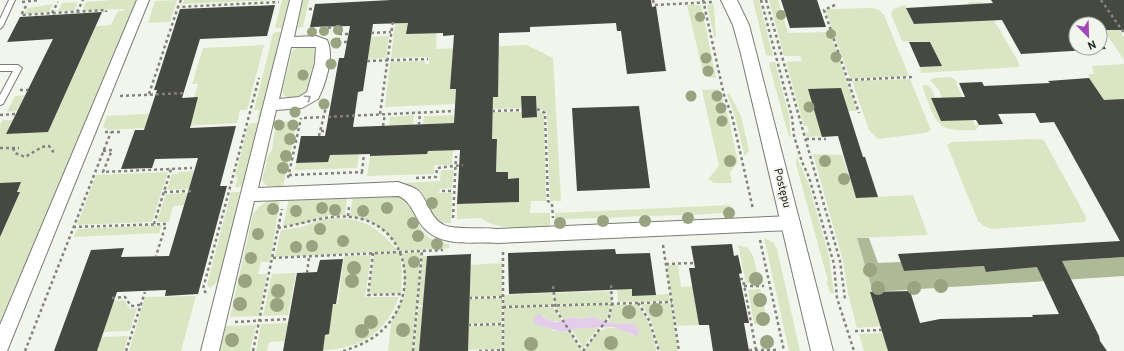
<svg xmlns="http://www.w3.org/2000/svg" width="1124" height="351" viewBox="0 0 1124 351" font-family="Overpass,sans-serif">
  <rect width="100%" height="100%" fill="#f2f5eb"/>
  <path fill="#dae5c4" d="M111,0H137L0,326V236L20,192L0,183V125L3,120H13L6,134L48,131L96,26L111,25L118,11H123L124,9L82,11L86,2Z
    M177,0L170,22L148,23L155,1Z
    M184,0H274L183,4Z
    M282,0H289L282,28H277L275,27Z
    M303,0H309L303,27L297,28Z
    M753,0H759L773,56L766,55Z
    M769,0H778L788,33L830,32L857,111H848L822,136L807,137L806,133L809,132L807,126H804L786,62L802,61L800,56H784Z
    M78,2L74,11H58L62,3Z
    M968,2H980L985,5L1019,63V67L921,73L920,67L941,66L930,42L902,41L891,14L893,9L905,5L915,24L977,21Z
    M1100,3L1124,37V60L1100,24Z
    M53,4L49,12L24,14L28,8Z
    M713,4L714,6L716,37H714L707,5Z
    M687,5H701L716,78L708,77L703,72Z
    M872,8L879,10L884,15L909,76L850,79L826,11L830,9Z
    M437,19L436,49L527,45L553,58L561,201H550L547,112L537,108L536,96H521V108L493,109V97H498L494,71L499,70V60L452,62L456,89L455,104L385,107L390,62L425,61V64H429V57L391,58L395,24L408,23L407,34L424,33Z
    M276,32H281L260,118H257L259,110H254L273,34Z
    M389,36L386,58L367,59L371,37Z
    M264,45L247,110H240L237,123L108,130L104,128L103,126L107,116L194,111L198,97H194L198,84H192L203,48Z
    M300,46L313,47L316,53L307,90L301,96L288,98L284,95L282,92L292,51Z
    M770,62H775L789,116L791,138L788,134L769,64Z
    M1124,64V99L1111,111L1089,78V74H1094L1092,66Z
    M951,77L958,82L956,83L975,125H979L976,130C934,132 937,123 923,89V85C931,84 933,92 935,98H931L941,121L958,120L948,98H942L939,90L930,80L934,78Z
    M910,79L931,130L925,133L878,139L869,130L852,81Z
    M718,89L728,116L738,162L730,173L732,183H714L708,179L719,166L702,90Z
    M729,93L741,116L749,150L745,157L735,116L727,94Z
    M25,95L17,111L7,112L15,96Z
    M537,111L544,114L546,201H531L530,213H550V227L506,228L489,223L481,218L457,219V204L519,201V179H508V172H496L497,139H492V112H522V117H537Z
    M414,115L413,125L389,126L390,117Z
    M454,115V123L423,124L424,116Z
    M297,121L283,187L267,186L262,180L268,156L272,150L276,122Z
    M252,123H259L243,187H235L238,177H235L248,126Z
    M1042,139L1045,142L1086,217L1085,222L991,229L984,226L978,221L947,145L952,142Z
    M453,146L452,165H434V174L367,176L370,156L427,154L428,151H437L438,147Z
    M359,154L357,168L295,170L296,163L328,162L330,155Z
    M813,154L842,155L856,198L913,195L928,235L857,238L873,292H870L881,326L857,328L848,294L843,261Z
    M796,156L808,182L829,256L834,293H830L826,281H828L796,164Z
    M441,170H454L452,188L440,189L439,193H452L451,223C423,225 431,191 402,183L440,181Z
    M194,171L189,189L167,190L172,174H178L179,172Z
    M168,172L152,222L77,225L96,175Z
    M231,192H240L220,280L210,288L207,285Z
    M187,193L184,205L173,206L169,222H157L166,194Z
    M394,195C397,195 401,196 404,197C407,199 409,204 411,208C421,230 422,240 449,244V248L401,251C387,231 375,220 350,216L353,197Z
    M347,197L345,215H329L302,224L283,226L289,199Z
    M280,199L270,262H261L258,274H267L259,316L230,317L253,214C260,204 268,200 280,199Z
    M730,205L733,220H727L725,213L691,215L692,221H684L683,215L648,216V223H642L641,216L606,218V224L599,225L598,218L564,219V226H556L555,213Z
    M326,218C361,217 375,224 398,251L275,257L281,230L302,227Z
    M162,225L159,233L74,237L77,229Z
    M764,238L773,242L777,249L800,351H789Z
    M738,245L748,248L754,258L759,283H746Z
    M400,252L402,272L401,293L369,294L374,254Z
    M421,252L413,351H388L391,323L401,302L404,293V268L401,253Z
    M371,255L365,297H399C386,333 361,349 323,350L325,335L329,334L333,304H338L344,256Z
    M422,256H427L423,305H418Z
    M502,263V296L469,297L470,265Z
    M667,265H678L681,287L695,286L699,325L676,326Z
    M296,273L288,315L263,316L272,274Z
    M632,287L633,296L669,294L670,301L618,302L617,288Z
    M760,289L765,311V323L754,324L748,290Z
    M611,291L612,303L554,305V293Z
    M553,293V305L503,306L504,295Z
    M196,296L181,351H129L145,297Z
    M502,298V323L468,324L469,299Z
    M124,300L130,309L137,308L130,331L103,332L114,301Z
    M671,303L678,351H660L651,320L641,304Z
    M612,304L606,322L593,317L581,319L571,317L564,320L555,306Z
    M637,304L648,320L657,351H584C598,327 609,321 634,336L631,323L621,324L608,322L613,305Z
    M553,306L562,321H550L543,316L551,330L562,332L570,331L582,351H503L504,307Z
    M418,307H423L419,351H414Z
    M288,323L285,341L269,342L267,351H256L261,324Z
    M256,325L250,351H220L226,326Z
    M502,325V349L468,350V326Z
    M595,327L599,328L587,341L583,349L578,339L571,329Z
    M883,333L888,351H864L859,334Z
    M128,336L124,351H97L102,337Z"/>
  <path fill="#aeb998" d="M857,238H869L878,263L901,262L904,271L984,266L987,272L1023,268L1021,264L1124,257V276L873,292Z"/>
  <path fill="#e4cdeb" d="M539,314L550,321L557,322L571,317L581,319L593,317L606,322L621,324L631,323L636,326L639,332L637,336L613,327L582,328L562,332L535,324L533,319Z"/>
  <path fill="#464941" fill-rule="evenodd" d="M391,0H651L652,7L656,6L666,71L627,74L621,31H617L616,23L530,27V32L499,33L498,97H493L492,139H497L496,172H508V179L519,178V202L457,204L460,150L428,151L427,154L370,156V154L330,155L328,162L296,163L301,136H325L339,58H344L350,26L310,27L315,4ZM408,23L406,34L443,33V36L454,35L450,89H456L454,123L353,127L358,92L363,91L373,24Z
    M781,0H817L826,27L790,28Z
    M991,0H1124V30H1100V24H1076V48H1100V40L1106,49L1021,54L1002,20L914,24L906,8L993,3Z
    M275,5L267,36L200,39L182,98L198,97L190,128L236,126L220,186H227L198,294L165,296L166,290L117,292L97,351H54L91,250L124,248L121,257L169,256L198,158L155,159L152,168L121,169L135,130H144L157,90H154L180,9Z
    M102,12L48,132L6,134L53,39L7,42L20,17Z
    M909,42H930L942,66L920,67Z
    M1089,78L1104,100L1124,99V257L1062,261L1099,336L1100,341L1107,351H888L870,292L910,291L920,323L940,319L1033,317L1032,315L1059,314L1037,267L986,272L984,266L904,271L898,254L1120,241L1054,122L1040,123L1035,113L998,114L1003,124L979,125L976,120L941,121L931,98L965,97L959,83L982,82L984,86L1050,83L1048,81Z
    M841,88L863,157H865L878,197L856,198L838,136L822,137L808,89Z
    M521,96H536L537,117L522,118Z
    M639,106L650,188L577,191L572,108Z
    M21,182L17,192H20L0,237V183Z
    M732,244L734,256L738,255L742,273L739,274L749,323H744L749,351H713L709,325H699L689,268H695L691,246Z
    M615,249L616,254L650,253L656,295L632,296V289L509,294L508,253Z
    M471,254L468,351H419L427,256Z
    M343,259L336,304H333L329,334L325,335L323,351H283L297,273L317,272L320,260Z"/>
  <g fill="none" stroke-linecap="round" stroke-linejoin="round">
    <defs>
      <path id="service" d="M9,0H15L3,26L0,29V19Z
        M0,65H18L22,68L3,104L0,105V95L13,71H0Z"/>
      <path id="minor" d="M137,0H149L7,351H0V325Z
        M290,0H302L294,37L316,36L327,40C335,56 325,85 318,99L302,108L276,110L258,188L398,182C403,184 411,186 416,189C427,196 429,218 444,225C453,230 485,227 497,229L792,216L798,218L800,223L798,228L792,230L497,243C473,241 442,248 424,228C414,217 412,201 398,196L254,201L219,351H201ZM291,47H316L315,63L307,92L299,97L279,99Z"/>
      <path id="tertiary" d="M721,0H737L749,25L833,351H811L741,54L733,25Z"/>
    </defs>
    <use href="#service" stroke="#7a7d74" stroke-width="2"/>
    <use href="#minor" stroke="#7a7d74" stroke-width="2"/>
    <use href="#tertiary" stroke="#7a7d74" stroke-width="2"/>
    <path stroke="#81837c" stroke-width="2.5" stroke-dasharray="3 3" stroke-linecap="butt" d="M181,0L178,7L279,2
      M653,0L654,5L714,2
      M703,0L724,95L732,116L753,209
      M761,0L792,117L794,136L802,162L809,177L834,264L837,298L854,351
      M766,0L840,261L845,299
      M1101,0L1124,33
      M22,2L40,0
      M835,5L824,10L859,113
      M26,6L21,15L106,10V12
      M309,9H314
      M77,12L83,0
      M52,13L58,2
      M322,28L341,27L338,41
      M371,33L391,32
      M339,34H348
      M338,42H347
      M367,61L428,59
      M849,80L912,77
      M20,90H28
      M149,94L178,7
      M120,96L186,93
      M537,109L545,113L548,201L552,204L553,218
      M492,111L521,110
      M380,114L393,21
      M0,115L16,114
      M304,118L454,111
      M419,125L420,113
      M383,126L385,114
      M321,131H326
      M105,132H122
      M319,136L327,103
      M806,139H826
      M0,148H19
      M13,148L15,153L25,157L42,147L49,146L53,151L51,154
      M103,151L112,150L103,172L192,168
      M362,172L364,154
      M289,175L362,172L361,174
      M288,178L301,118
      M416,178L436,177L437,168L463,165
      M442,191H454
      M164,192L192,191
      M348,216L349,207
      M453,218L456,156
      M154,224L171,169
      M73,227L166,224L156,256
      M278,228C306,224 333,211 362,219C408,232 417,289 389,323C377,338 360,346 343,351
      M760,240L784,351
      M663,245L679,351
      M503,252V351
      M373,253L368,295L402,294
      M273,258L443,250
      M666,264L694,263
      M307,273L309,257
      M740,279H743L756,350
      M553,286L556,310L582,350
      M744,286H764
      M206,293L203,289L259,78
      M112,298L125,297L131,306L140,305
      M469,298L503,297
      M638,303L649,320L659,351
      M503,307L672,302
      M235,322L289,319
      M468,325L503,324
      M855,331L882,330
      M749,350H777
      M25,351L111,132
      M126,351L145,292
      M253,351L282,209
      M413,351L422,251
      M479,351L503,350
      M583,351L609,317L612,303L611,283"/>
    <use href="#service" fill="#fff" fill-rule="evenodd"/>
    <use href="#minor" fill="#fff" fill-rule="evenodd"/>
    <use href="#tertiary" fill="#fff" fill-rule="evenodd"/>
  </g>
  <g fill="#99a281">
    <circle cx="781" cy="15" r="5"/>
    <circle cx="700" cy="17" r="5"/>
    <circle cx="338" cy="30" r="5"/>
    <circle cx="324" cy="31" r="5"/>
    <circle cx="312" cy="32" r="5"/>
    <circle cx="831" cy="34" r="5"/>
    <circle cx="336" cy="43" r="5.5"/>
    <circle cx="836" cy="57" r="5.5"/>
    <circle cx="706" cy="58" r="5.5"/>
    <circle cx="331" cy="64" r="5.5"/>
    <circle cx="708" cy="71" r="5.5"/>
    <circle cx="303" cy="75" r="5.5"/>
    <circle cx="691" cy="96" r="5.5"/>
    <circle cx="717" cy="96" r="5.5"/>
    <circle cx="324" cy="104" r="5.5"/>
    <circle cx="809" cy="107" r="5.5"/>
    <circle cx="721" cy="108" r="5.5"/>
    <circle cx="295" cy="112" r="5.5"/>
    <circle cx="722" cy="121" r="5.5"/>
    <circle cx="279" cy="125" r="5.5"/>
    <circle cx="293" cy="125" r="5.5"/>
    <circle cx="290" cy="139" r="6"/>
    <circle cx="286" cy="156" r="6"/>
    <circle cx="730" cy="161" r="6"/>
    <circle cx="825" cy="161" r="6"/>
    <circle cx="283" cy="168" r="6"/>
    <circle cx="844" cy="179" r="6"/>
    <circle cx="432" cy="203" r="6"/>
    <circle cx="322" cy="208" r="6"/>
    <circle cx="387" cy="208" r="6"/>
    <circle cx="273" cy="209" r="6"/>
    <circle cx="335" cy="210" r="6"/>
    <circle cx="296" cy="211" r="6"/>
    <circle cx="363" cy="211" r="6"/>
    <circle cx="729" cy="213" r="6"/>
    <circle cx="688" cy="218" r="6"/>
    <circle cx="603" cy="221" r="6"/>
    <circle cx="645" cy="221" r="6"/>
    <circle cx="413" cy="223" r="6"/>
    <circle cx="560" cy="223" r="6"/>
    <circle cx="320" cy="229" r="6"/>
    <circle cx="258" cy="234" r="6"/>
    <circle cx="418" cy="236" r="6"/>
    <circle cx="343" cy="241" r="6"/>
    <circle cx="437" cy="244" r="6"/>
    <circle cx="312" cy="246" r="6"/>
    <circle cx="296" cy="247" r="6"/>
    <circle cx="251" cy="258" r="6"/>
    <circle cx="414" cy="262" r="6"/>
    <circle cx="354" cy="268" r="7"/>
    <circle cx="870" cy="270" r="7"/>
    <circle cx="756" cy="279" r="7"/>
    <circle cx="245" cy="281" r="7"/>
    <circle cx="352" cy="281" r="7"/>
    <circle cx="941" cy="286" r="7"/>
    <circle cx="878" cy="288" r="7"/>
    <circle cx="914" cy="288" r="7"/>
    <circle cx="278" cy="291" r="7"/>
    <circle cx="760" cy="300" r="7"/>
    <circle cx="240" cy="304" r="7"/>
    <circle cx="277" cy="305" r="7"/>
    <circle cx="656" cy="310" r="7"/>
    <circle cx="629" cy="312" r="7"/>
    <circle cx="763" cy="319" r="7"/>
    <circle cx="371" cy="322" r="7"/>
    <circle cx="403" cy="330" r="7"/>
    <circle cx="362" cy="331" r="7"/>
    <circle cx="232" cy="340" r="7"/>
    <circle cx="767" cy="342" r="7"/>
    <circle cx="611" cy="343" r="7"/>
    <circle cx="531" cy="344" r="7"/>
  </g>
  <defs><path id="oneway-chevron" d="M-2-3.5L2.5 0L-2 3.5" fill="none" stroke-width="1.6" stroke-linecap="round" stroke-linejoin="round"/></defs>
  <use stroke="#9b9c9a" href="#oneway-chevron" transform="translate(308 98) rotate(-34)"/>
  <g text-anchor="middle" stroke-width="4" stroke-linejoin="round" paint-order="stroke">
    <g font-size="11" fill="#20221e" stroke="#f2f5eb">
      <text transform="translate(783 188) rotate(76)" y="4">Postępu</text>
    </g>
  </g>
  <g transform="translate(1088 36) rotate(157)"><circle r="19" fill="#f2f5eb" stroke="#9ea199"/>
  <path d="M0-3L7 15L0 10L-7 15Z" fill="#9f49b6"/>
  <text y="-6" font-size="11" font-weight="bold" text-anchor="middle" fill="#20221e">N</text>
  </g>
</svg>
